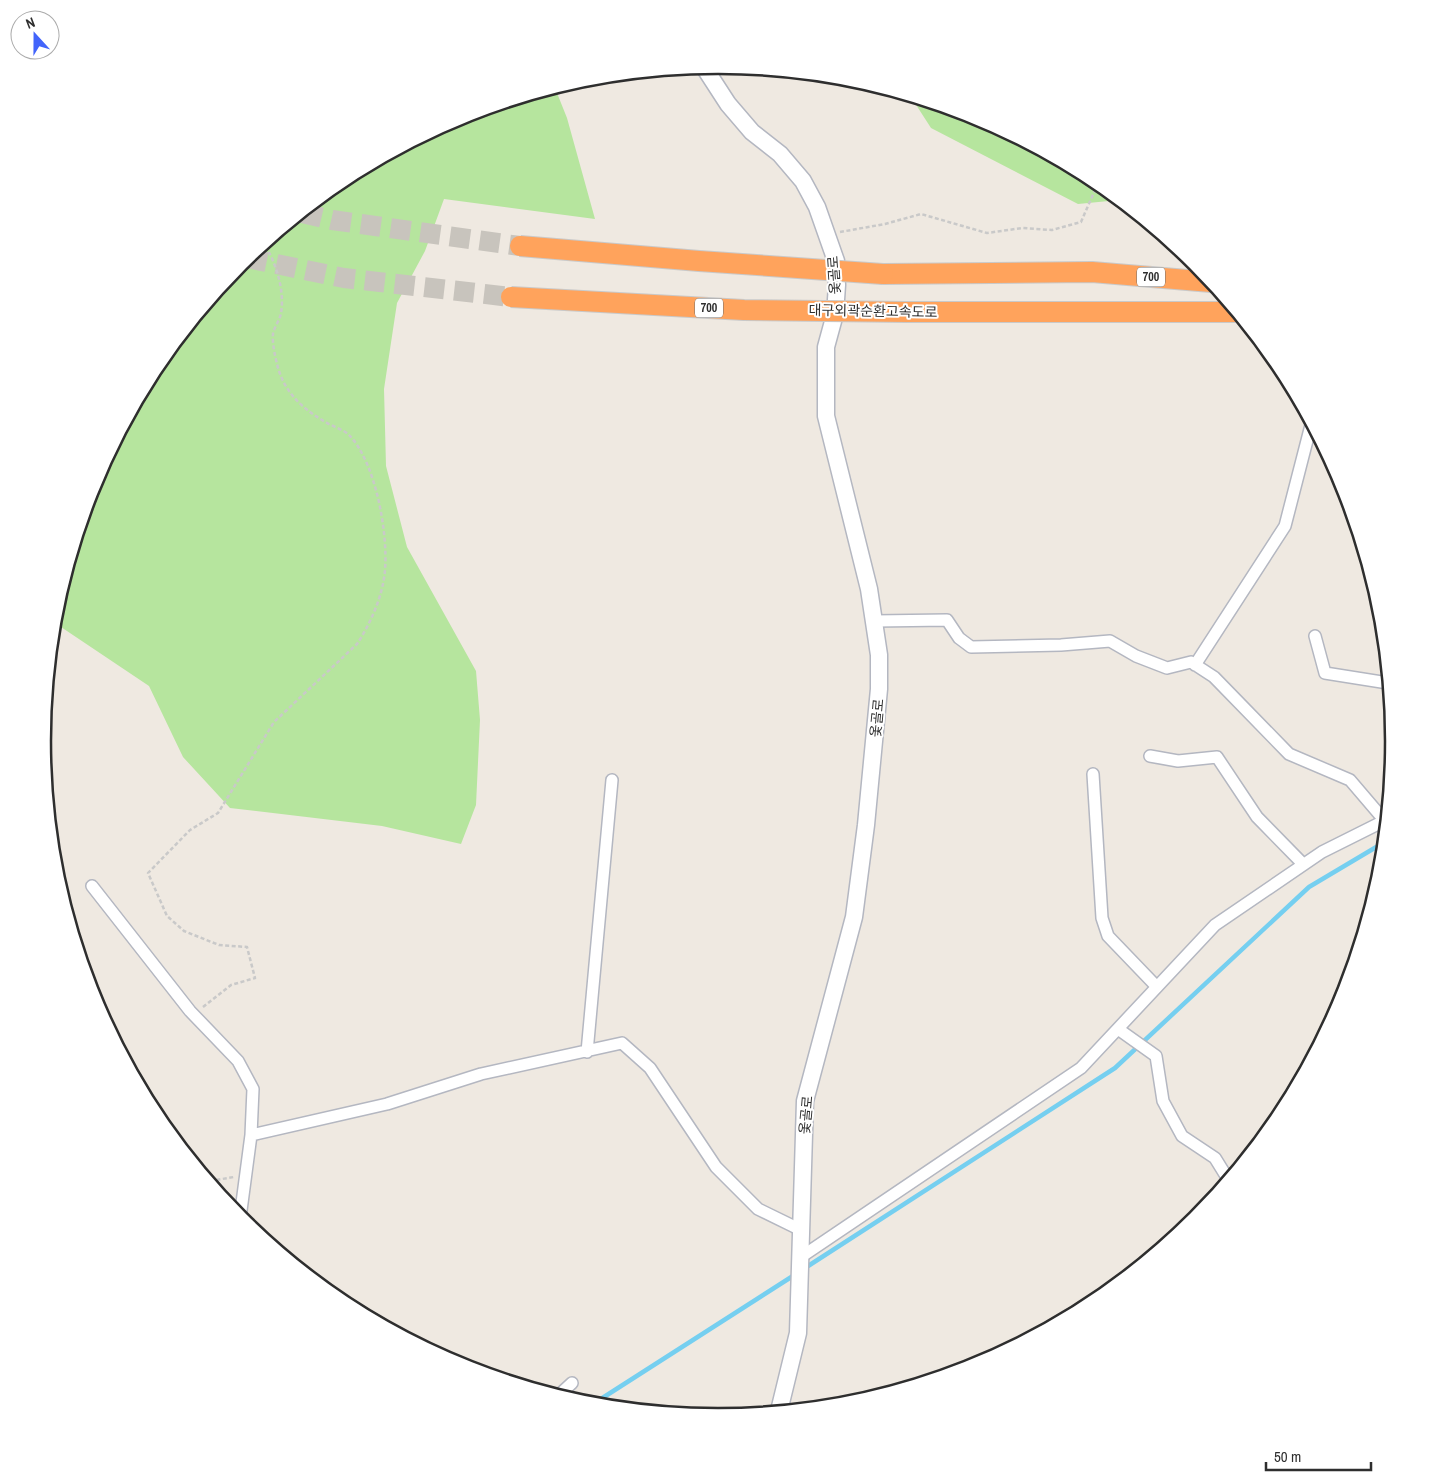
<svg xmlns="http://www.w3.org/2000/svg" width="1436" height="1482" viewBox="0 0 1436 1482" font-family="'Archivo Narrow','Noto Sans KR',sans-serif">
  <rect width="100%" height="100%" fill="#efe9e1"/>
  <path fill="#b6e59e" d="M555,88L567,118L595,219L444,199L425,251L397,303L384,389L386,466L407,547L476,671L480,720L476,805L461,844L382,826L230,808L183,757L149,686L61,627L58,602L94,482L157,365L241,263L343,179L460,117Z
    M911,97L977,117L1094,180L1119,200L1078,204L931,128Z"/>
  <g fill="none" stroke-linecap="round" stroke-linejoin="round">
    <path stroke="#75cff0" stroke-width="4.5" d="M805,1268L1115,1068L1309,887L1383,843
      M593,1404L796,1274"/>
    <path stroke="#c8c4bd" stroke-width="20" stroke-dasharray="20 10" stroke-linecap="butt" d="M302,213L332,220L520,246
      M247,258L344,278L511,297"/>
    <defs>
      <path id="street" d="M875,621L947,620L959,638L971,647L1061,645L1110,641L1136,656L1167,668L1191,662L1214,677L1289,754L1350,780L1385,821
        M1315,636L1325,673L1388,683
        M1195,665L1285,526L1311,425
        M1150,756L1178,761L1217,757L1257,817L1303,864
        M1093,774L1102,918L1108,936L1157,987
        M92,886L190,1011L238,1061L253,1089L251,1135L240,1218
        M1118,1029L1156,1056L1163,1101L1182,1136L1215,1158L1228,1179
        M587,1052L612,780
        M251,1135L387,1104L481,1074L622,1043L650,1068L716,1167L758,1209L801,1230
        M801,1257L1081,1068L1215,925L1322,852L1386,820
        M559,1395L572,1383"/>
      <path id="secondary" d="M704,67L728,104L752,132L780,154L803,181L817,207L836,261L837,285L835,314L826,347V416L869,589L879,655V689L866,825L854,917L805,1101L798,1333L779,1411"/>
      <path id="highway" d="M883,274L1092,272L1211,282
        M907,312H1236"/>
    </defs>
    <use href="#street" stroke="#b4b7c1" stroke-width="14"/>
    <use href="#secondary" stroke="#b4b7c1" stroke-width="19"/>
    <use href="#highway" stroke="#c9c9c9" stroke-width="22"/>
    <path stroke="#c9c9c9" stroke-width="2.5" stroke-dasharray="4 2.5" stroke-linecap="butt" d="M840,232L885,224L921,214L987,233L1022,228L1052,230L1081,222L1098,183
      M203,1007L231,985L255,978L247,947L219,945L184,931L167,916L148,873L190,830L218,813L274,722L357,644C371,623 383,595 385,570C388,533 376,464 350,436C345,430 334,427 327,423C303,409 284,393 277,364C275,356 272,342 273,334C274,327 280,320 281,313C285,291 276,262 264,244
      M210,1181L234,1177"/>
    <use href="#street" stroke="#fff" stroke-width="11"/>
    <use href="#secondary" stroke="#fff" stroke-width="16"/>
    <use href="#highway" stroke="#ffa35c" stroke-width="20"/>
    <defs>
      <path id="highway-bridge" d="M520,246L699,261L883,274
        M511,297L744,310L907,312"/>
    </defs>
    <use href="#highway-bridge" stroke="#c9c9c9" stroke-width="22" stroke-linecap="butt"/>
    <use href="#highway-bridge" stroke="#ffa35c" stroke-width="20"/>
  </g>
  <g text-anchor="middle" stroke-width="4" stroke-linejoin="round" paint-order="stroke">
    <g fill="#fff" stroke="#6d6d6d" stroke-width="1">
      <rect x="1137" y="267.5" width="28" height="19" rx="4"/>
      <rect x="695" y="298.5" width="28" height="19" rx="4"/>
    </g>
    <g font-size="12" font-weight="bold" fill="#2e2e2e">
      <text x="1151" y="281">700</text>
      <text x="709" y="312">700</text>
    </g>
    <g font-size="14" fill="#2e2e2e" stroke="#fff">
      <text transform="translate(834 275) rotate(-94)" y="5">옻골로</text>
      <text transform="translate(873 311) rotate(1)" y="5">대구외곽순환고속도로</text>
      <text transform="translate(877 718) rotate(-85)" y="5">옻골로</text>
      <text transform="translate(806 1115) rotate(-85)" y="5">옻골로</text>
    </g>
  </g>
  <path d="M0 0H1436V1482H0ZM51 741a667 667 0 1 1 1334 0a667 667 0 1 1-1334 0Z" fill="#fff" fill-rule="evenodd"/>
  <path fill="none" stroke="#2e2e2e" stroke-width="2.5" d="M51 741a667 667 0 1 1 1334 0a667 667 0 1 1-1334 0Z"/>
  <g transform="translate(35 35) rotate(339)"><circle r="24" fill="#ffffff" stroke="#ababab"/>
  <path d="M0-4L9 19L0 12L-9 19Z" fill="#4264fb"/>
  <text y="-8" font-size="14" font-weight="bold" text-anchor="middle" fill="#2e2e2e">N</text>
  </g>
  <path d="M1266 1462v8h105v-8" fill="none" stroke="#2e2e2e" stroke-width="2.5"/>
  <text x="1274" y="1462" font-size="15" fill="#2e2e2e" stroke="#ffffff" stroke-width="4" paint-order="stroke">50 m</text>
</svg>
